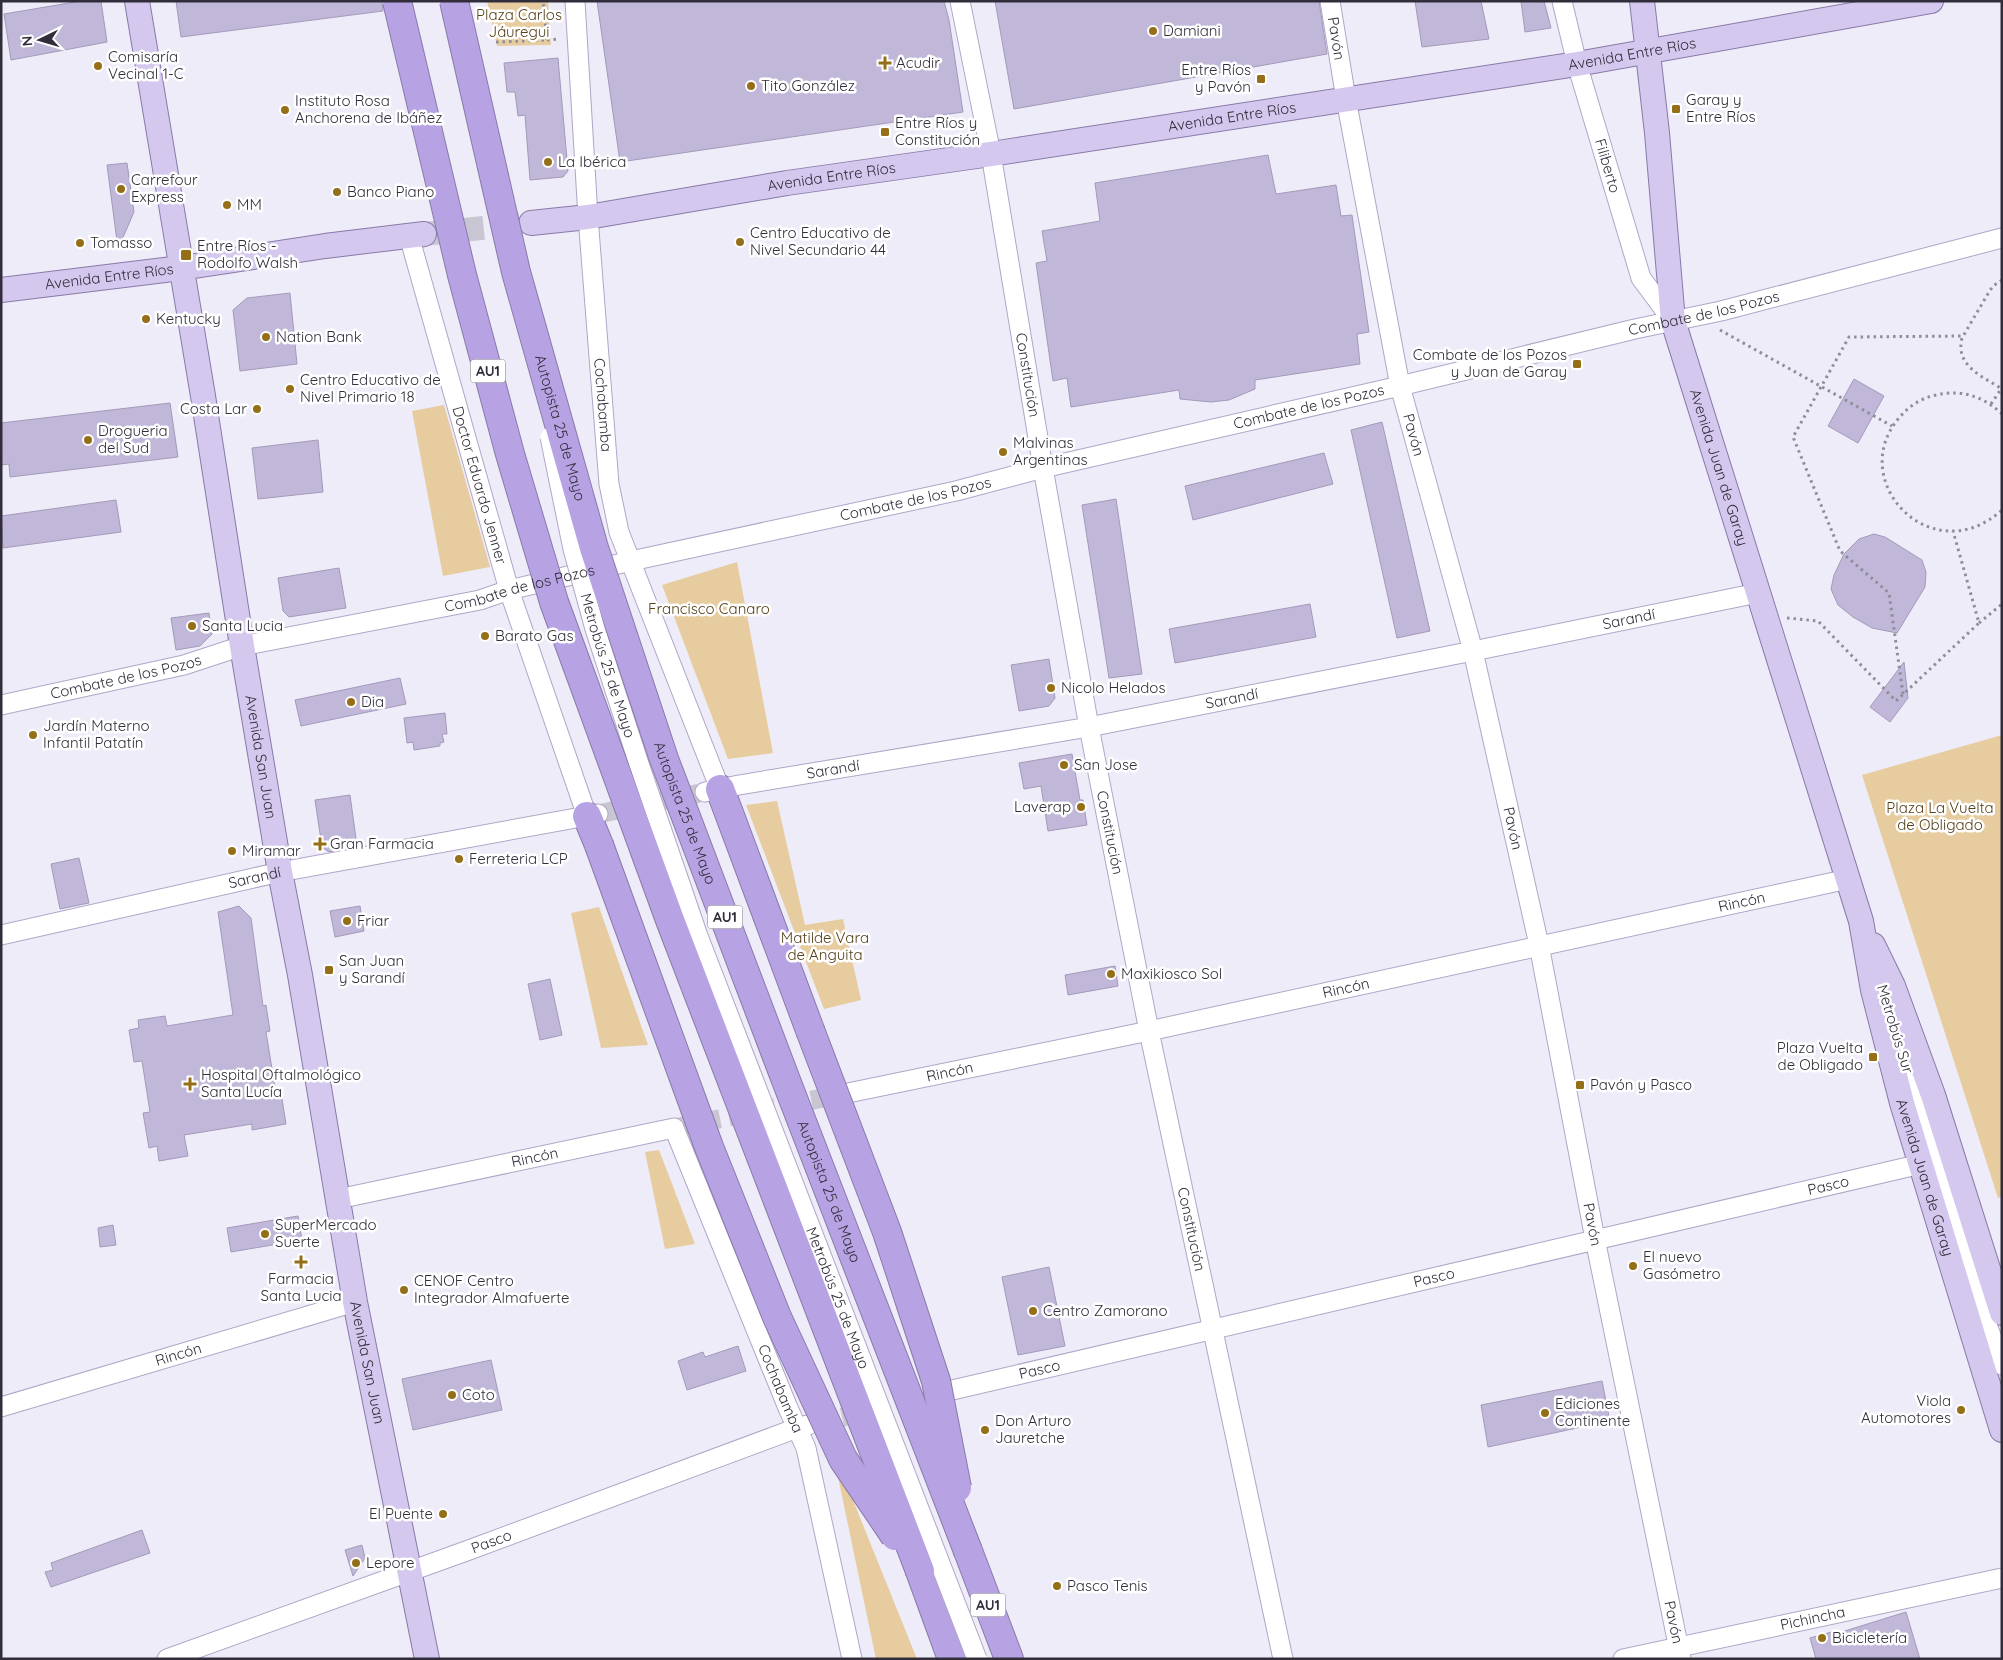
<svg xmlns="http://www.w3.org/2000/svg" width="2003" height="1660" viewBox="0 0 2003 1660" font-family="Quicksand,sans-serif">
  <rect width="100%" height="100%" fill="#efecf9"/>
  <path fill="#e6cc9e" d="M487,1H548L551,45L497,46Z
    M444,405L490,567L443,576L412,411Z
    M737,562L773,753L728,759L662,585Z
    M2002,735V1197L1998,1198L1862,775Z
    M777,801L805,925L843,919L861,1000L824,1009L746,805Z
    M599,907L648,1045L601,1048L571,913Z
    M659,1150L695,1244L665,1249L645,1152Z
    M832,1448L917,1659H876Z"/>
  <path fill="#c1b7d8" stroke="#a39aba" d="M81,1H101L107,42L11,60L4,14Z
    M176,1H382L383,11L181,37Z
    M597,1H944L949,20L963,112L620,162Z
    M995,1H1319L1327,54L1014,109Z
    M1415,1H1481L1489,39L1422,47Z
    M1521,1H1544L1551,28L1525,32Z
    M558,58L568,171L563,177L530,180L525,115L518,116L515,92H507L504,63Z
    M1268,155L1276,194L1336,185L1341,216L1352,215L1369,332L1357,334L1360,364L1255,380V389L1229,400L1211,402L1180,399L1179,390L1071,407L1067,378L1053,381L1036,263L1047,261L1042,231L1100,221L1095,183Z
    M127,163L134,212L118,249L107,165Z
    M290,293L297,364L240,371L233,310L247,298Z
    M1854,379L1884,396L1858,443L1828,426Z
    M170,403L178,457L10,477L9,464L1,465V423Z
    M1382,422L1430,631L1397,638L1351,430Z
    M318,440L323,492L258,499L252,448Z
    M1324,453L1333,484L1193,520L1185,486Z
    M1116,499L1142,674L1109,678L1082,505Z
    M116,500L121,532L3,548L1,516Z
    M1874,534L1885,537L1922,560L1926,572L1925,587L1897,633L1872,628L1853,617L1838,605L1831,589L1834,575L1844,554L1859,539Z
    M339,568L346,608L289,617L283,611L278,578Z
    M1310,604L1316,637L1175,663L1169,629Z
    M209,613L212,634L200,646L176,650L171,618Z
    M1049,659L1055,698L1049,706L1019,711L1011,665Z
    M1904,662L1908,698L1890,722L1870,707Z
    M400,678L406,704L301,726L295,700Z
    M445,713L447,734H442L444,742L440,743V746L414,750L413,742L407,743L404,718Z
    M1072,754L1080,800H1083L1087,825L1048,831L1041,786L1024,789L1019,763Z
    M350,795L357,846L329,852L322,847L315,800Z
    M79,858L89,903L60,909L51,864Z
    M239,906L251,918L263,1006L266,1005L270,1031L266,1032L277,1099H282L286,1124L252,1130V1124L184,1135L188,1156L159,1161L157,1146L149,1148L143,1113L150,1112L142,1061L134,1062L129,1030L139,1028L138,1020L165,1016L167,1026L233,1015L218,912Z
    M360,906L364,931L335,937L330,911Z
    M1115,966L1118,986L1068,995L1065,975Z
    M550,979L562,1035L540,1040L528,984Z
    M298,1216L302,1240L231,1252L227,1228Z
    M113,1225L116,1245L100,1247L98,1228Z
    M1049,1267L1065,1346L1018,1355L1002,1277Z
    M738,1346L746,1371L687,1390L678,1361L703,1352L705,1357Z
    M491,1360L502,1410L413,1430L402,1379Z
    M1602,1381L1610,1421L1488,1447L1481,1405Z
    M142,1530L150,1553L51,1587L45,1572L53,1570L51,1563Z
    M362,1545L365,1558L353,1576L345,1550Z
    M1906,1612L1920,1659H1816L1810,1638L1835,1631V1634Z"/>
  <g fill="none" stroke-linecap="round" stroke-linejoin="round">
    <path stroke="#c9c6d3" stroke-width="19" stroke-dasharray="19 9" stroke-linecap="butt" d="M598,814L705,792
      M674,1128L843,1094
      M815,1424L920,1398"/>
    <path stroke="#c9c6d3" stroke-width="24" stroke-dasharray="24 12" stroke-linecap="butt" d="M424,234L522,224"/>
    <defs>
      <g id="minor">
        <path id="s1" d="M575,1L588,217L609,484L619,532L720,789"/>
        <path id="s2" d="M960,1L991,154L1043,468L1089,727L1149,1031L1283,1659"/>
        <path id="s3" d="M1330,1L1346,99L1400,386L1473,651L1539,945L1595,1239L1681,1659"/>
        <path id="s4" d="M1562,1L1577,64L1641,278L1673,321"/>
        <path id="s5" d="M409,236L509,590L587,816"/>
        <path id="s6" d="M1,705L184,665L242,646L480,600L509,590L631,561L956,491L1043,468L1400,386L1635,329L1721,311L2002,238"/>
        <path id="s7" d="M705,792L739,785L1089,727L1473,651L1758,593"/>
        <path id="s8" d="M1,935L280,872L598,814"/>
        <path d="M1890,1015L1986,1322L2002,1365"/>
        <path id="s9" d="M843,1094L1149,1031L1848,879"/>
        <path id="s10" d="M338,1199L674,1128L788,1408L806,1448L852,1659"/>
        <path id="s11" d="M948,1391L1921,1164"/>
        <path id="s12" d="M1,1407L355,1302"/>
        <path id="s13" d="M167,1659L469,1550L797,1428L808,1425"/>
        <path id="s14" d="M1623,1659L2002,1578"/>
      </g>
      <g id="major">
        <path id="s15" d="M137,1L203,396L242,646L280,872L300,975L355,1302L427,1659"/>
        <path id="s16" d="M1642,1L1657,133L1673,321L1861,921L1873,990L1902,1103L2002,1430"/>
        <path id="s17" d="M531,223L588,217L787,183L991,154L1577,64L1931,1"/>
        <path id="s18" d="M1,290L181,268L325,246L424,234"/>
        <path d="M1873,945L1893,986L1933,1095L2002,1313"/>
      </g>
      <path id="highway" d="M720,789L810,1030
        M587,816L599,845
        M968,1551L1009,1659
        M920,1571L952,1659"/>
    </defs>
    <use href="#minor" stroke="#b0a6c7" stroke-width="21"/>
    <use href="#major" stroke="#887aa8" stroke-width="26"/>
    <use href="#highway" stroke="#887aa8" stroke-width="30"/>
    <path stroke="#908d9a" stroke-width="3" stroke-dasharray="2.5 4" stroke-linecap="butt" d="M547,40L559,39
      M496,42L547,40L543,1
      M2002,280L1993,286L1989,292L1962,338C1955,366 1982,376 2002,389
      M1720,330L1892,426
      M1991,404L2001,389
      M2002,414C1983,396 1961,389 1936,395C1921,398 1909,406 1899,418C1845,481 1932,573 2002,510
      M1787,618L1818,621L1896,701L1979,623L1953,531
      M1979,623L2002,604
      M1903,694L1889,593L1840,551L1793,437L1849,337L1964,336"/>
    <use href="#minor" stroke="#fff" stroke-width="19"/>
    <use href="#major" stroke="#d4c8ee" stroke-width="24"/>
    <use href="#highway" stroke="#b7a3e3" stroke-width="28"/>
    <defs>
      <g id="minor-bridge">
        <path id="s19" d="M550,437L573,549L595,629L638,761L698,936L977,1659"/>
      </g>
      <g id="highway-bridge">
        <path d="M397,1L462,275L510,454L554,602L670,920L920,1571"/>
        <path id="s20" d="M454,1L516,272L594,548L664,759L787,1083L968,1551"/>
        <path d="M599,845L709,1147L777,1317L843,1459L895,1536"/>
        <path d="M810,1030L887,1232L936,1381L957,1488"/>
      </g>
    </defs>
    <use href="#minor-bridge" stroke="#b0a6c7" stroke-width="21" stroke-linecap="butt"/>
    <use href="#highway-bridge" stroke="#887aa8" stroke-width="30" stroke-linecap="butt"/>
    <use href="#minor-bridge" stroke="#fff" stroke-width="19"/>
    <use href="#highway-bridge" stroke="#b7a3e3" stroke-width="28"/>
  </g>
  <g fill="#956f18" stroke="#fff" stroke-width="2">
    <circle cx="1153" cy="31" r="5"/>
    <path d="M882.5 55.5h5v5h5v5h-5v5h-5v-5h-5v-5h5z"/>
    <circle cx="98" cy="66" r="5"/>
    <rect x="1256" y="74" width="10" height="10" rx="2.5"/>
    <circle cx="751" cy="86" r="5"/>
    <rect x="1671" y="104" width="10" height="10" rx="2.5"/>
    <circle cx="285" cy="110" r="5"/>
    <rect x="880" y="127" width="10" height="10" rx="2.5"/>
    <circle cx="548" cy="162" r="5"/>
    <circle cx="121" cy="189" r="5"/>
    <circle cx="337" cy="192" r="5"/>
    <circle cx="227" cy="205" r="5"/>
    <circle cx="740" cy="242" r="5"/>
    <circle cx="80" cy="243" r="5"/>
    <rect x="180" y="249" width="12" height="12" rx="2.5"/>
    <circle cx="146" cy="319" r="5"/>
    <circle cx="266" cy="337" r="5"/>
    <rect x="1572" y="359" width="10" height="10" rx="2.5"/>
    <circle cx="290" cy="389" r="5"/>
    <circle cx="257" cy="409" r="5"/>
    <circle cx="88" cy="440" r="5"/>
    <circle cx="1003" cy="452" r="5"/>
    <circle cx="192" cy="626" r="5"/>
    <circle cx="485" cy="636" r="5"/>
    <circle cx="1051" cy="688" r="5"/>
    <circle cx="351" cy="702" r="5"/>
    <circle cx="33" cy="735" r="5"/>
    <circle cx="1064" cy="765" r="5"/>
    <circle cx="1081" cy="807" r="5"/>
    <path d="M317.5 836.5h5v5h5v5h-5v5h-5v-5h-5v-5h5z"/>
    <circle cx="232" cy="851" r="5"/>
    <circle cx="459" cy="859" r="5"/>
    <circle cx="347" cy="921" r="5"/>
    <rect x="324" y="965" width="10" height="10" rx="2.5"/>
    <circle cx="1111" cy="974" r="5"/>
    <rect x="1868" y="1052" width="10" height="10" rx="2.5"/>
    <path d="M187.5 1076.5h5v5h5v5h-5v5h-5v-5h-5v-5h5z"/>
    <rect x="1575" y="1080" width="10" height="10" rx="2.5"/>
    <circle cx="265" cy="1234" r="5"/>
    <path d="M298.5 1254.5h5v5h5v5h-5v5h-5v-5h-5v-5h5z"/>
    <circle cx="1633" cy="1266" r="5"/>
    <circle cx="404" cy="1290" r="5"/>
    <circle cx="1033" cy="1311" r="5"/>
    <circle cx="452" cy="1395" r="5"/>
    <circle cx="1961" cy="1410" r="5"/>
    <circle cx="1545" cy="1413" r="5"/>
    <circle cx="985" cy="1430" r="5"/>
    <circle cx="443" cy="1514" r="5"/>
    <circle cx="356" cy="1563" r="5"/>
    <circle cx="1057" cy="1586" r="5"/>
    <circle cx="1822" cy="1638" r="5"/>
  </g>
  <g text-anchor="middle" stroke-width="5" stroke-linejoin="round" paint-order="stroke">
    <g fill="#fff" stroke="#6f6c75" stroke-width="1">
      <rect x="470.5" y="359.5" width="35" height="23" rx="4"/>
      <rect x="707.5" y="905.5" width="35" height="23" rx="4"/>
      <rect x="970.5" y="1593.5" width="35" height="23" rx="4"/>
    </g>
    <g font-size="14" font-weight="bold" fill="#312d3a">
      <text x="488" y="376">AU1</text>
      <text x="725" y="922">AU1</text>
      <text x="988" y="1610">AU1</text>
    </g>
    <g font-size="15" fill="#554118" stroke="#fff">
      <text x="519" y="20">Plaza Carlos<tspan x="519" dy="17">Jáuregui</tspan></text>
      <text x="709" y="614">Francisco Canaro</text>
      <text x="1940" y="813">Plaza La Vuelta<tspan x="1940" dy="17">de Obligado</tspan></text>
      <text x="825" y="943">Matilde Vara<tspan x="825" dy="17">de Anguita</tspan></text>
    </g>
    <g font-size="15" fill="#312d3a" stroke="#fff" text-anchor="start">
      <text x="1163" y="36">Damiani</text>
      <text x="108" y="62">Comisaría<tspan x="108" dy="17">Vecinal 1-C</tspan></text>
      <text x="896" y="68">Acudir</text>
      <text x="1251" y="75" text-anchor="end">Entre Ríos<tspan x="1251" dy="17">y Pavón</tspan></text>
      <text x="761" y="91">Tito González</text>
      <text x="1686" y="105">Garay y<tspan x="1686" dy="17">Entre Ríos</tspan></text>
      <text x="295" y="106">Instituto Rosa<tspan x="295" dy="17">Anchorena de Ibáñez</tspan></text>
      <text x="895" y="128">Entre Ríos y<tspan x="895" dy="17">Constitución</tspan></text>
      <text x="558" y="167">La Ibérica</text>
      <text x="131" y="185">Carrefour<tspan x="131" dy="17">Express</tspan></text>
      <text x="347" y="197">Banco Piano</text>
      <text x="237" y="210">MM</text>
      <text x="750" y="238">Centro Educativo de<tspan x="750" dy="17">Nivel Secundario 44</tspan></text>
      <text x="90" y="248">Tomasso</text>
      <text x="197" y="251">Entre Ríos -<tspan x="197" dy="17">Rodolfo Walsh</tspan></text>
      <text x="156" y="324">Kentucky</text>
      <text x="276" y="342">Nation Bank</text>
      <text x="1567" y="360" text-anchor="end">Combate de los Pozos<tspan x="1567" dy="17">y Juan de Garay</tspan></text>
      <text x="300" y="385">Centro Educativo de<tspan x="300" dy="17">Nivel Primario 18</tspan></text>
      <text x="247" y="414" text-anchor="end">Costa Lar</text>
      <text x="98" y="436">Drogueria<tspan x="98" dy="17">del Sud</tspan></text>
      <text x="1013" y="448">Malvinas<tspan x="1013" dy="17">Argentinas</tspan></text>
      <text x="202" y="631">Santa Lucia</text>
      <text x="495" y="641">Barato Gas</text>
      <text x="1061" y="693">Nicolo Helados</text>
      <text x="361" y="707">Dia</text>
      <text x="43" y="731">Jardín Materno<tspan x="43" dy="17">Infantil Patatín</tspan></text>
      <text x="1074" y="770">San Jose</text>
      <text x="1071" y="812" text-anchor="end">Laverap</text>
      <text x="330" y="849">Gran Farmacia</text>
      <text x="242" y="856">Miramar</text>
      <text x="469" y="864">Ferreteria LCP</text>
      <text x="357" y="926">Friar</text>
      <text x="339" y="966">San Juan<tspan x="339" dy="17">y Sarandí</tspan></text>
      <text x="1121" y="979">Maxikiosco Sol</text>
      <text x="1863" y="1053" text-anchor="end">Plaza Vuelta<tspan x="1863" dy="17">de Obligado</tspan></text>
      <text x="201" y="1080">Hospital Oftalmológico<tspan x="201" dy="17">Santa Lucía</tspan></text>
      <text x="1590" y="1090">Pavón y Pasco</text>
      <text x="275" y="1230">SuperMercado<tspan x="275" dy="17">Suerte</tspan></text>
      <text x="1643" y="1262">El nuevo<tspan x="1643" dy="17">Gasómetro</tspan></text>
      <text x="301" y="1284" text-anchor="middle">Farmacia<tspan x="301" dy="17">Santa Lucia</tspan></text>
      <text x="414" y="1286">CENOF Centro<tspan x="414" dy="17">Integrador Almafuerte</tspan></text>
      <text x="1043" y="1316">Centro Zamorano</text>
      <text x="462" y="1400">Coto</text>
      <text x="1951" y="1406" text-anchor="end">Viola<tspan x="1951" dy="17">Automotores</tspan></text>
      <text x="1555" y="1409">Ediciones<tspan x="1555" dy="17">Continente</tspan></text>
      <text x="995" y="1426">Don Arturo<tspan x="995" dy="17">Jauretche</tspan></text>
      <text x="433" y="1519" text-anchor="end">El Puente</text>
      <text x="366" y="1568">Lepore</text>
      <text x="1067" y="1591">Pasco Tenis</text>
      <text x="1832" y="1643">Bicicletería</text>
    </g>
    <g font-size="15" fill="#312d3a" stroke="#fff">
      <text dy="5" stroke="none"><textPath href="#s3" startOffset="38">Pavón</textPath></text>
      <text dy="5" stroke="none"><textPath href="#s17" startOffset="1114">Avenida Entre Ríos</textPath></text>
      <text dy="5" stroke="none"><textPath href="#s17" startOffset="709">Avenida Entre Ríos</textPath></text>
      <text dy="5" stroke="none"><textPath href="#s4" startOffset="171">Filiberto</textPath></text>
      <text dy="5" stroke="none"><textPath href="#s17" startOffset="304">Avenida Entre Ríos</textPath></text>
      <text dy="5" stroke="none"><textPath href="#s18" startOffset="109">Avenida Entre Ríos</textPath></text>
      <text dy="5" stroke="none"><textPath href="#s6" startOffset="1748">Combate de los Pozos</textPath></text>
      <text dy="5" stroke="none"><textPath href="#s2" startOffset="380">Constitución</textPath></text>
      <text dy="5" stroke="none"><textPath href="#s1" startOffset="405">Cochabamba</textPath></text>
      <text dy="5" stroke="none"><textPath href="#s6" startOffset="1342">Combate de los Pozos</textPath></text>
      <text dy="5" stroke="none"><textPath href="#s20" startOffset="440">Autopista 25 de Mayo</textPath></text>
      <text dy="5" stroke="none"><textPath href="#s3" startOffset="442">Pavón</textPath></text>
      <text dy="5" stroke="none"><textPath href="#s16" startOffset="475">Avenida Juan de Garay</textPath></text>
      <text dy="5" stroke="none"><textPath href="#s5" startOffset="259">Doctor Eduardo Jenner</textPath></text>
      <text dy="5" stroke="none"><textPath href="#s6" startOffset="938">Combate de los Pozos</textPath></text>
      <text dy="5" stroke="none"><textPath href="#s6" startOffset="532">Combate de los Pozos</textPath></text>
      <text dy="5" stroke="none"><textPath href="#s7" startOffset="940">Sarandí</textPath></text>
      <text dy="5" stroke="none"><textPath href="#s19" startOffset="236">Metrobús 25 de Mayo</textPath></text>
      <text dy="5" stroke="none"><textPath href="#s6" startOffset="128">Combate de los Pozos</textPath></text>
      <text dy="5" stroke="none"><textPath href="#s7" startOffset="535">Sarandí</textPath></text>
      <text dy="5" stroke="none"><textPath href="#s15" startOffset="766">Avenida San Juan</textPath></text>
      <text dy="5" stroke="none"><textPath href="#s7" startOffset="130">Sarandí</textPath></text>
      <text dy="5" stroke="none"><textPath href="#s20" startOffset="845">Autopista 25 de Mayo</textPath></text>
      <text dy="5" stroke="none"><textPath href="#s3" startOffset="848">Pavón</textPath></text>
      <text dy="5" stroke="none"><textPath href="#s2" startOffset="845">Constitución</textPath></text>
      <text dy="5" stroke="none"><textPath href="#s8" startOffset="260">Sarandí</textPath></text>
      <text dy="5" stroke="none"><textPath href="#s9" startOffset="919">Rincón</textPath></text>
      <text dy="5" stroke="none"><textPath href="#s9" startOffset="514">Rincón</textPath></text>
      <text transform="translate(1895 1029) rotate(73)" y="5">Metrobús Sur</text>
      <text dy="5" stroke="none"><textPath href="#s9" startOffset="109">Rincón</textPath></text>
      <text dy="5" stroke="none"><textPath href="#s10" startOffset="201">Rincón</textPath></text>
      <text dy="5" stroke="none"><textPath href="#s16" startOffset="1215">Avenida Juan de Garay</textPath></text>
      <text dy="5" stroke="none"><textPath href="#s11" startOffset="904">Pasco</textPath></text>
      <text dy="5" stroke="none"><textPath href="#s20" startOffset="1250">Autopista 25 de Mayo</textPath></text>
      <text dy="5" stroke="none"><textPath href="#s3" startOffset="1252">Pavón</textPath></text>
      <text dy="5" stroke="none"><textPath href="#s2" startOffset="1250">Constitución</textPath></text>
      <text dy="5" stroke="none"><textPath href="#s11" startOffset="499">Pasco</textPath></text>
      <text dy="5" stroke="none"><textPath href="#s19" startOffset="909">Metrobús 25 de Mayo</textPath></text>
      <text dy="5" stroke="none"><textPath href="#s12" startOffset="185">Rincón</textPath></text>
      <text dy="5" stroke="none"><textPath href="#s15" startOffset="1381">Avenida San Juan</textPath></text>
      <text dy="5" stroke="none"><textPath href="#s11" startOffset="94">Pasco</textPath></text>
      <text dy="5" stroke="none"><textPath href="#s10" startOffset="625">Cochabamba</textPath></text>
      <text dy="5" stroke="none"><textPath href="#s13" startOffset="345">Pasco</textPath></text>
      <text dy="5" stroke="none"><textPath href="#s14" startOffset="194">Pichincha</textPath></text>
      <text dy="5" stroke="none"><textPath href="#s3" startOffset="1658">Pavón</textPath></text>
    </g>
  </g>
  <rect width="2003" height="1660" fill="none" stroke="#312d3a" stroke-width="5"/>
  <g transform="translate(40 40) rotate(265)" stroke="#ffffff" stroke-width="4" paint-order="stroke">
  <path d="M0-4L9 19L0 12L-9 19Z" fill="#312d3a"/>
  <text y="-8" font-size="14" font-weight="bold" text-anchor="middle" fill="#312d3a">N</text>
  </g>
</svg>
